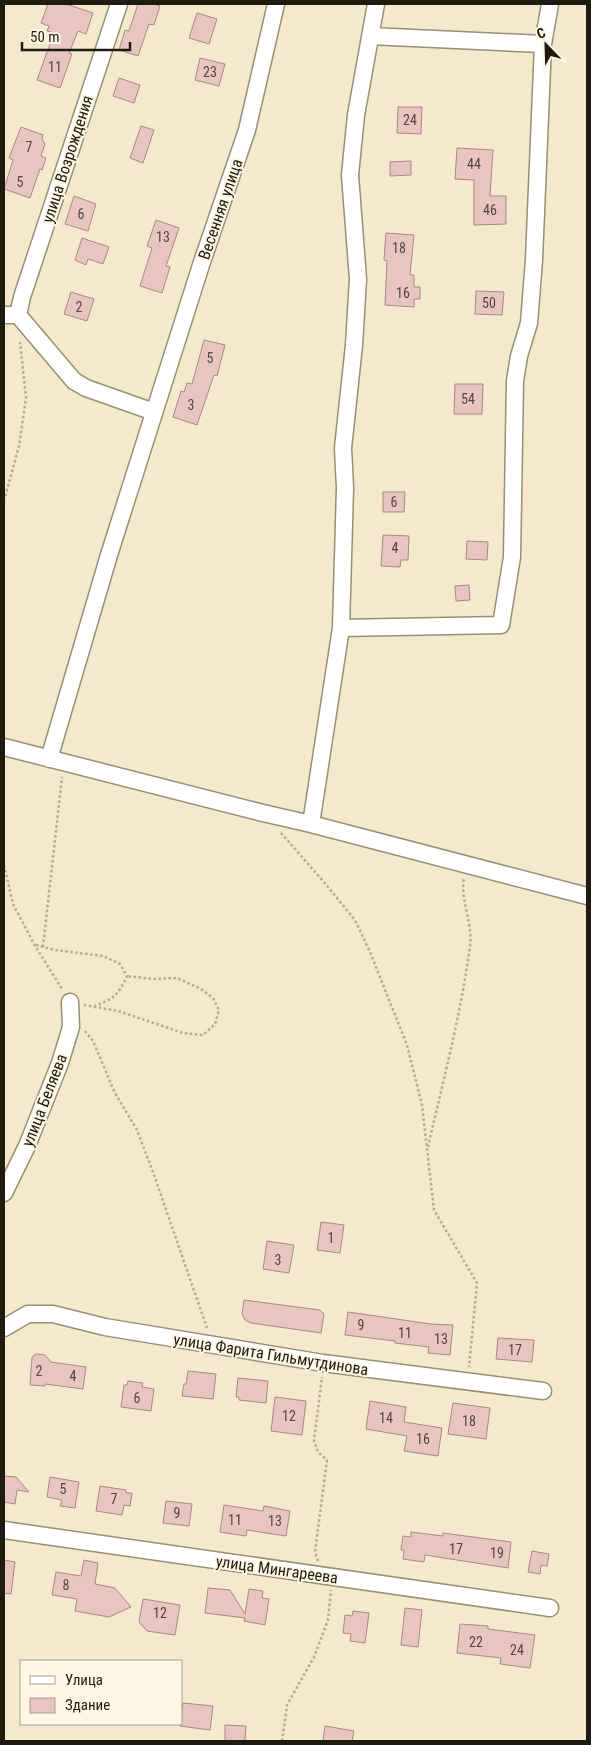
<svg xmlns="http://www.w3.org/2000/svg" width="591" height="1745" viewBox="0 0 591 1745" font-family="'Roboto Condensed',sans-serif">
  <rect width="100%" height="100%" fill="#f4e9cc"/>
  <path fill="#e8c5c1" stroke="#a88884" d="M48,4H66L93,13L86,34L78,31L69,53L72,54L60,88L37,80L54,33L47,31L49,26L41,23Z
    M138,4H154L160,6L154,25L149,24L138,56L119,50L125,30L129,31Z
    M197,13L217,19L209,44L189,38Z
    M200,58L225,64L219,86L195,80Z
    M119,78L140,85L134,103L113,96Z
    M398,107H422L421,134L397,133Z
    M141,126L154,130L143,163L130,158Z
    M21,127L43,135L42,139L45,144L41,156L46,158L42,170L40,169L30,198L4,189L13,160L9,158Z
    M457,148L493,150L490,196H506V224L474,225V180L455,179Z
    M411,161V175L390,176V162Z
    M74,196L96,204L88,231L65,224Z
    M156,220L179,228L166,266L170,267L162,293L140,286L152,248L147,246Z
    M386,233L414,235L410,275H414V287H420V299H414V307L385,305L387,261L384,260Z
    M82,238L109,247L103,264L88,259L86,265L75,260Z
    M476,291L504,292L502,315L475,314Z
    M71,292L94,299L87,321L64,314Z
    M204,340L225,345L217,376L214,375L197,425L173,417L181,391L184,392L187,383L192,384Z
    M455,384H483L482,414H454Z
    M383,492H405L404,512H383Z
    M383,535L409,536L408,560H401L400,567L381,566Z
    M467,541L488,542L487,560L466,559Z
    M469,585L470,600L456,601L455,586Z
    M321,1222L344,1225L340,1253L317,1250Z
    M267,1241L294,1245L289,1273L263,1269Z
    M244,1300L320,1310L324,1314L321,1333L251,1323L245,1320L242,1314Z
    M348,1312L431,1324L453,1325L450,1355L428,1353L429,1347L395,1343V1341L345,1335Z
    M498,1338L534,1340L532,1362L496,1359Z
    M36,1354L45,1355L51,1362L86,1367L83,1389L45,1384V1386L30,1385L32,1357Z
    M188,1371L216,1374L213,1399L182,1396L184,1384H186Z
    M238,1378L268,1381L266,1403L239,1400V1397H236Z
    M128,1381L143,1383L142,1387L154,1389L151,1411L121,1407L124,1385H127Z
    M275,1397L306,1401L302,1435L271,1431Z
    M370,1401L406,1407L404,1422L442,1428L438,1456L404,1451L407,1436L366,1429Z
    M453,1403L490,1408L486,1439L448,1434Z
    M4,1476L16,1477L29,1492L17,1490L15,1504L4,1502Z
    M50,1477L79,1482L75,1508L60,1506L62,1500L47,1497Z
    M100,1486L126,1490V1493H132L130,1506L124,1505L122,1515L96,1511Z
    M166,1501L192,1504L189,1526L163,1523Z
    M224,1505L263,1511L264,1506L290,1511L286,1536L247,1530L246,1536L220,1532Z
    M411,1532L443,1536V1533L511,1542L508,1568L425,1555L424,1562L403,1559L404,1550H401L403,1536L411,1537Z
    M532,1551L549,1554L547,1566L541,1565L540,1574L528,1572Z
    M4,1560L15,1562L11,1594L4,1593Z
    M84,1560L98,1563L95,1584L115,1588L131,1607L109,1617L75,1611L77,1599L52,1595L56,1572L81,1576Z
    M208,1588L230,1590L245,1614L249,1589L263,1591L262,1598L269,1599L265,1625L244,1621L245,1618L205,1613Z
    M143,1599L180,1605L175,1635L147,1631L139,1622Z
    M405,1608L422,1610L418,1647L401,1645Z
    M353,1611L369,1613L365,1643L350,1641L351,1634L343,1633L345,1615L352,1616Z
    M460,1624L488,1626V1629L535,1635L530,1668L500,1664L501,1658L457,1653Z
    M183,1703L213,1706L210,1730L180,1726Z
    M225,1725L246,1726L245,1741H225Z
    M325,1726L354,1731L352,1741H323Z"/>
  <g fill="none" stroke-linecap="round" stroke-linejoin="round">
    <defs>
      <path id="minor" d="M370,36L543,44
        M4,315H18L74,381L86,388L154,412
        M18,315L22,297L119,4
        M341,628L501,625L512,557L515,381L519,356L529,323L534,260L543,44L550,4
        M4,747L263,813L311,824L587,896
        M49,759L109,555L201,265L247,130L276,4
        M311,824L341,628L345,488L343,448L354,345L358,279L350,175L356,115L376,4
        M4,1193L27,1146L60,1063L71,1027L70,1002
        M4,1328L28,1314H53L105,1327L323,1363L543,1391
        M4,1530L550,1608"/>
    </defs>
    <use href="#minor" stroke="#998f74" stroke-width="19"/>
    <path stroke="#b3aa92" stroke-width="2.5" stroke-dasharray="2.5 2.5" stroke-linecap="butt" d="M4,501L19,446L26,398L20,342
      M281,833L323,881L355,920L370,952L407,1045L422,1105L434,1210L477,1283L469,1367
      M4,865L13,904L34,944L62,989
      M36,945L55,950L103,956L120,964L127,976C118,995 115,998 95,1006
      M43,947L62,777
      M84,1005L118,1011L183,1033L203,1035L215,1024L219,1010L213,998L201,989L177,978L153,979L127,976
      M85,1031L93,1041L115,1093L137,1130L153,1172L207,1328
      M428,1147C443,1081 461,1014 470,946C473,924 460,900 464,878
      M318,1561L315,1552L327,1460L318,1452L314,1441L322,1377
      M282,1741L287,1705L314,1657L328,1620L331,1590"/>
    <use href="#minor" stroke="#fff" stroke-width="16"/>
  </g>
  <g text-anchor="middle" stroke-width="4" stroke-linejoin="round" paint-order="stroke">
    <g font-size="14" fill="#51463c">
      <text x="55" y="72">11</text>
      <text x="210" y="77">23</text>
      <text x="410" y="125">24</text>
      <text x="29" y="152">7</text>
      <text x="474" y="169">44</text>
      <text x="20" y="187">5</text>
      <text x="490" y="215">46</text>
      <text x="81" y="219">6</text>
      <text x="163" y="242">13</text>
      <text x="399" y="253">18</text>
      <text x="403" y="298">16</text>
      <text x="489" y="308">50</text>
      <text x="79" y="312">2</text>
      <text x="210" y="363">5</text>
      <text x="468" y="404">54</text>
      <text x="191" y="410">3</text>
      <text x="394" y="507">6</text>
      <text x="395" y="553">4</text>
      <text x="331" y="1243">1</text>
      <text x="278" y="1265">3</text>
      <text x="361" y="1330">9</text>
      <text x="405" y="1338">11</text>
      <text x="441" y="1344">13</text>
      <text x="515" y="1355">17</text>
      <text x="39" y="1376">2</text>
      <text x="73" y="1381">4</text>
      <text x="137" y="1403">6</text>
      <text x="289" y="1421">12</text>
      <text x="386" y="1423">14</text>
      <text x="469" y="1426">18</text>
      <text x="423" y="1444">16</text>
      <text x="63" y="1494">5</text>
      <text x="114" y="1504">7</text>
      <text x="177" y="1518">9</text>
      <text x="235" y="1525">11</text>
      <text x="275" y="1526">13</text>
      <text x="456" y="1554">17</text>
      <text x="497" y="1558">19</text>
      <text x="66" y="1590">8</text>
      <text x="160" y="1618">12</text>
      <text x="476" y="1647">22</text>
      <text x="517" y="1655">24</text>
    </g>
    <g font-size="16" fill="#1f1b10" stroke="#fef7e6">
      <text transform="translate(67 159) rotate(-72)" y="6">улица Возрождения</text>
      <text transform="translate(220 209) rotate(-71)" y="6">Весенняя улица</text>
      <text transform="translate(44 1100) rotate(-69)" y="6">улица Беляева</text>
      <text transform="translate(271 1354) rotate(9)" y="6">улица Фарита Гильмутдинова</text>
      <text transform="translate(277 1569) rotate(8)" y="6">улица Мингареева</text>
    </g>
  </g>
  <rect width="591" height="1745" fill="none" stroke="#1f1b10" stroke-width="10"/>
  <rect x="20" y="1660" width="162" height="65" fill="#fef7e6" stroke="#a59f90"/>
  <rect x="30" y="1676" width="25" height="8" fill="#ffffff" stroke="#a59f90"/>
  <text x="65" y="1685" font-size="15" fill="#1f1b10">Улица</text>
  <rect x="30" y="1698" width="25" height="15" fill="#e8c5c1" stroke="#a59f90"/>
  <text x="65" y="1710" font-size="15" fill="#1f1b10">Здание</text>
  <g transform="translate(546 45) rotate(337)" stroke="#fef7e6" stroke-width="4" paint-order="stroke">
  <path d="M0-4L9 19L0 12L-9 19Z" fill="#1f1b10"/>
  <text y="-8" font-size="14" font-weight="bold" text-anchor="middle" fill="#1f1b10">С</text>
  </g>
  <path d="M22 42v8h108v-8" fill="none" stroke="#1f1b10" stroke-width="2.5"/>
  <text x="30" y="42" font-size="15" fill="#1f1b10" stroke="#fef7e6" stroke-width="4" paint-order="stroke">50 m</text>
</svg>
